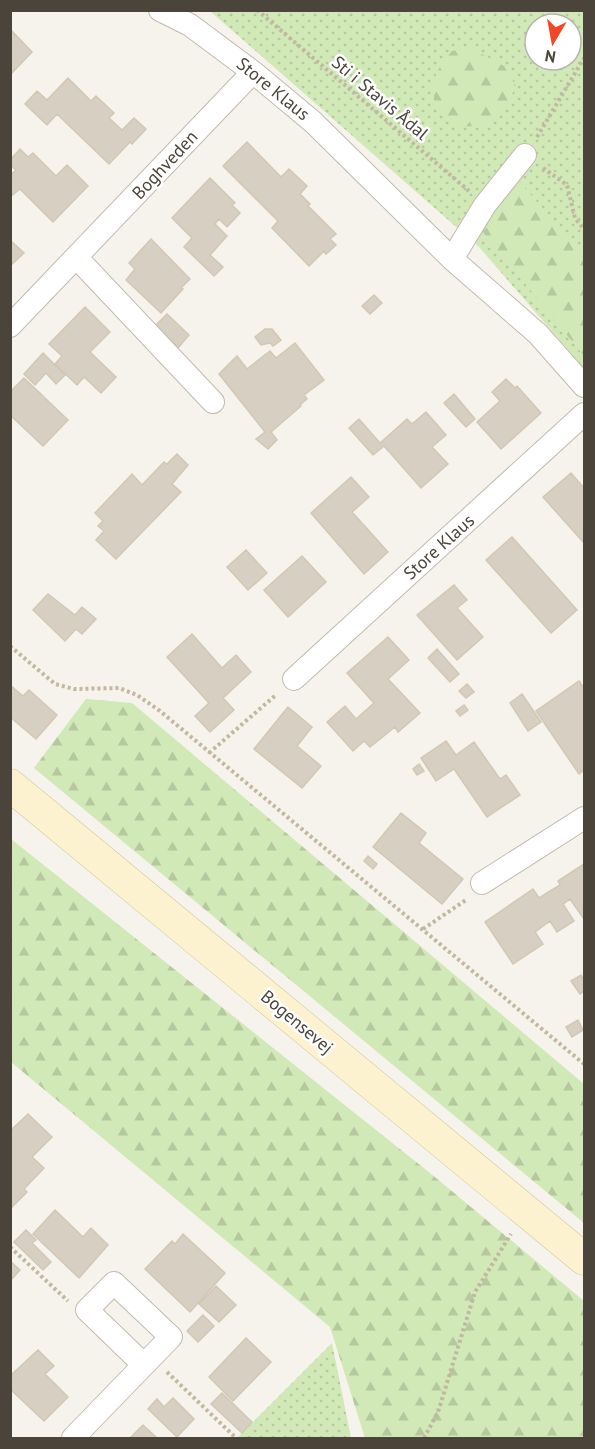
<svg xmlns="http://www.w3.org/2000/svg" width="595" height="1449" viewBox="0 0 595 1449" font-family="'PT Sans',sans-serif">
  <defs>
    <pattern id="green-dots" width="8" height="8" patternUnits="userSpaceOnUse" patternTransform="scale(1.5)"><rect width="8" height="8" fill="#d1e8b7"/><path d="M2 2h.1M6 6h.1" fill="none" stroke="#b5c89e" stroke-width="1.8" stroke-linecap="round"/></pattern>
    <pattern id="forest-firs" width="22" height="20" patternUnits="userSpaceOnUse" patternTransform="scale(1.5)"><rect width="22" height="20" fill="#d1e8b7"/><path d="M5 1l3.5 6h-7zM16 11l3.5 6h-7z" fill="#b5c89e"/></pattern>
  </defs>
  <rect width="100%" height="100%" fill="#f5f3ec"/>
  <path fill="url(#green-dots)" fill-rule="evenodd" d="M210,11H584V368L479,247ZM535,24H571V60H535Z
    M332,1343L351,1438H237Z"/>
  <path fill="url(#forest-firs)" d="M471,48L504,66L516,86L506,107L489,125L458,127L437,112C430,80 433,75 452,51Z
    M517,179L584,255V356L483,232Z
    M86,699L132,703L584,1084V1223L34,768Z
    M11,839L430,1173L584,1301V1438H365L330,1327L11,1062Z"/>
  <path fill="#d7cfc2" stroke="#d2c7b5" stroke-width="1.5" d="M10,29L32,52L11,74L10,73Z
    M68,78L91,101L96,96L114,113L109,118L122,130L134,118L146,129L132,144L130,142L109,164L57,114L47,125L25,104L37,91L47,100Z
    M247,142L281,177L289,169L307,186L300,194L310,204L308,206L336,234L330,239L336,245L326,254L324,251L309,266L272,228L278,221L223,166Z
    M20,149L28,157L33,153L56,176L67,165L88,186L53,222L20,189L10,197V175L16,170L10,165V160Z
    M210,178L235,203L232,205L240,213L227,227L219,219L215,224L227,236L210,255L223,267L214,276L184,247L192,238L172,218Z
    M151,239L190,279L181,288L183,289L161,313L126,280L135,269L129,263Z
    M10,240L24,253L10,266Z
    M374,295L382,303L370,314L362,306Z
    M85,307L110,332L90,352L116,377L101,393L84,377L77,385L55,364L62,356L49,344Z
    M167,314L189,335L178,348L155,326Z
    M265,329H272L281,340L273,346L270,343L261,345L255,337Z
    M295,343L324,380L304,395L307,399L300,405L301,406L271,432L277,440L268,449L256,439L265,432L219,374L237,356L247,369L270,351L276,358Z
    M43,353L65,375L56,384L46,373L35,385L24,374Z
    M24,378L68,420L43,446L10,415V392Z
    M506,379L515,388L517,386L541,413L501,449L477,422L500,401L492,392Z
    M454,394L475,419L466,427L444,403Z
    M426,412L446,435L432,447L448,464L421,488L384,446L373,455L349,428L359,419L380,443L407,419L412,424Z
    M177,454L188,465L172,484L181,492L116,559L96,540L104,531L98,526L103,521L95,513L132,474L142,485L164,462L167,464Z
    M571,473L584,488V543L543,497Z
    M351,477L369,497L352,512L388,552L364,574L311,513Z
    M512,537L577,610L551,633L486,560Z
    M246,550L267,573L248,590L227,567Z
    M302,556L326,582L288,617L264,590Z
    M454,585L467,600L457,608L483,637L457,660L417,615Z
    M48,594L75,615L82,607L96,619L82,634L76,629L65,641L33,610Z
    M192,634L222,668L236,655L251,672L223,698L234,710L210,732L195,716L209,703L167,657Z
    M388,637L409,660L388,679L420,713L398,732L395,727L370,747L364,741L353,751L327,722L345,706L356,719L374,703L347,673Z
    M437,649L459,674L450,682L428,658Z
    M579,681L584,688V770L579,774L536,711Z
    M467,684L474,692L466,698L459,691Z
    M10,685L23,696L29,690L57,715L36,739L10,717Z
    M522,694L541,722L528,731L510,703Z
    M464,705L468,710L460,716L456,711Z
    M288,707L312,727L297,746L321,766L302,788L254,749Z
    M446,741L456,755L474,742L500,779L506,775L520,795L487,817L454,769L436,781L421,758Z
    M419,764L424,771L417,775L413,769Z
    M401,813L426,833L419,843L463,879L442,904L373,847Z
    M368,856L377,864L373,869L364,861Z
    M584,864V919L570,899L563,904L574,921L557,932L550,921L535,932L543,944L513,964L485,922L533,889L539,898L560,885L558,881Z
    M581,975L584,981V991L580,994L571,981Z
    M578,1020L583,1030L572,1037L566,1027Z
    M28,1114L52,1137L32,1157L44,1168L24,1189L27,1192L10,1209V1131Z
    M55,1210L83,1237L91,1228L108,1245L79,1278L33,1234Z
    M26,1230L36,1240L32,1243L51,1262L43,1270L14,1242Z
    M183,1234L225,1273L190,1312L145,1269L172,1241L175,1244Z
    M10,1261L20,1270L10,1281Z
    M216,1286L236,1305L219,1322L199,1304Z
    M203,1315L214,1326L198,1342L187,1331Z
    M246,1338L271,1362L233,1401L209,1377Z
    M38,1350L54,1366L45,1374L68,1397L44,1421L10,1389V1376Z
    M222,1393L252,1422L242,1433L211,1404Z
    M173,1398L194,1419L177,1437L148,1409L157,1399L164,1407Z
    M143,1425L157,1438H130Z"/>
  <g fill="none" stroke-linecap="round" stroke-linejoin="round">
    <defs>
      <path id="minor" d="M160,10L190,25L253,72L313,122L452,259L538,334L584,386
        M77,258L213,402
        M452,259L485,205L525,155
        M10,326L253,72
        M294,679L584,414
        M482,883L584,818
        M73,1438L171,1337L114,1283L87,1310L144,1365"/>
      <path id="secondary" d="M10,785L584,1259"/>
    </defs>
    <use href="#minor" stroke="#c1bbaf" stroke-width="24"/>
    <use href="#secondary" stroke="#d3c69d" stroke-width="33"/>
    <path stroke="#c2b7a0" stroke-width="4" stroke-dasharray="3 3" stroke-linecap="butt" d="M257,10L469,191
      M537,137L584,58
      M543,168L567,185L575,218L584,229
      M10,646L55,684L74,689L119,688L137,695L160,711L584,1064
      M209,753L277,694
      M423,929L466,900
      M10,1247L68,1301
      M167,1372L236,1438
      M424,1438L438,1412L475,1292L511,1234"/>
    <use href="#minor" stroke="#fff" stroke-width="22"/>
    <use href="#secondary" stroke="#fdf2cf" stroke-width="32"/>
  </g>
  <g text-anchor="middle" stroke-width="5" stroke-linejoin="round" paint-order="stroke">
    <g font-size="18" fill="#4a443a" stroke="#fff">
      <text transform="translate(273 89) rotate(39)" y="6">Store Klaus</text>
      <text transform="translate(380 98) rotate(40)" y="6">Sti i Stavis Ådal</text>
      <text transform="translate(165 165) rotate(-47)" y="6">Boghveden</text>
      <text transform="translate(439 547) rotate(-42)" y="6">Store Klaus</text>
      <text transform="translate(297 1022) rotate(40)" y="6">Bogensevej</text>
    </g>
  </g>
  <rect width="595" height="1449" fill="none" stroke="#4a443a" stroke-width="24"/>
  <g transform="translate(553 42) rotate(190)"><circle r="28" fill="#ffffff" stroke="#b7b4b0" stroke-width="1.5"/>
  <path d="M0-4.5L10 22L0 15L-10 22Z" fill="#f34726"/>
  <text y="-9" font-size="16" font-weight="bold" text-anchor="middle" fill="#4a443a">N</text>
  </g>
</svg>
